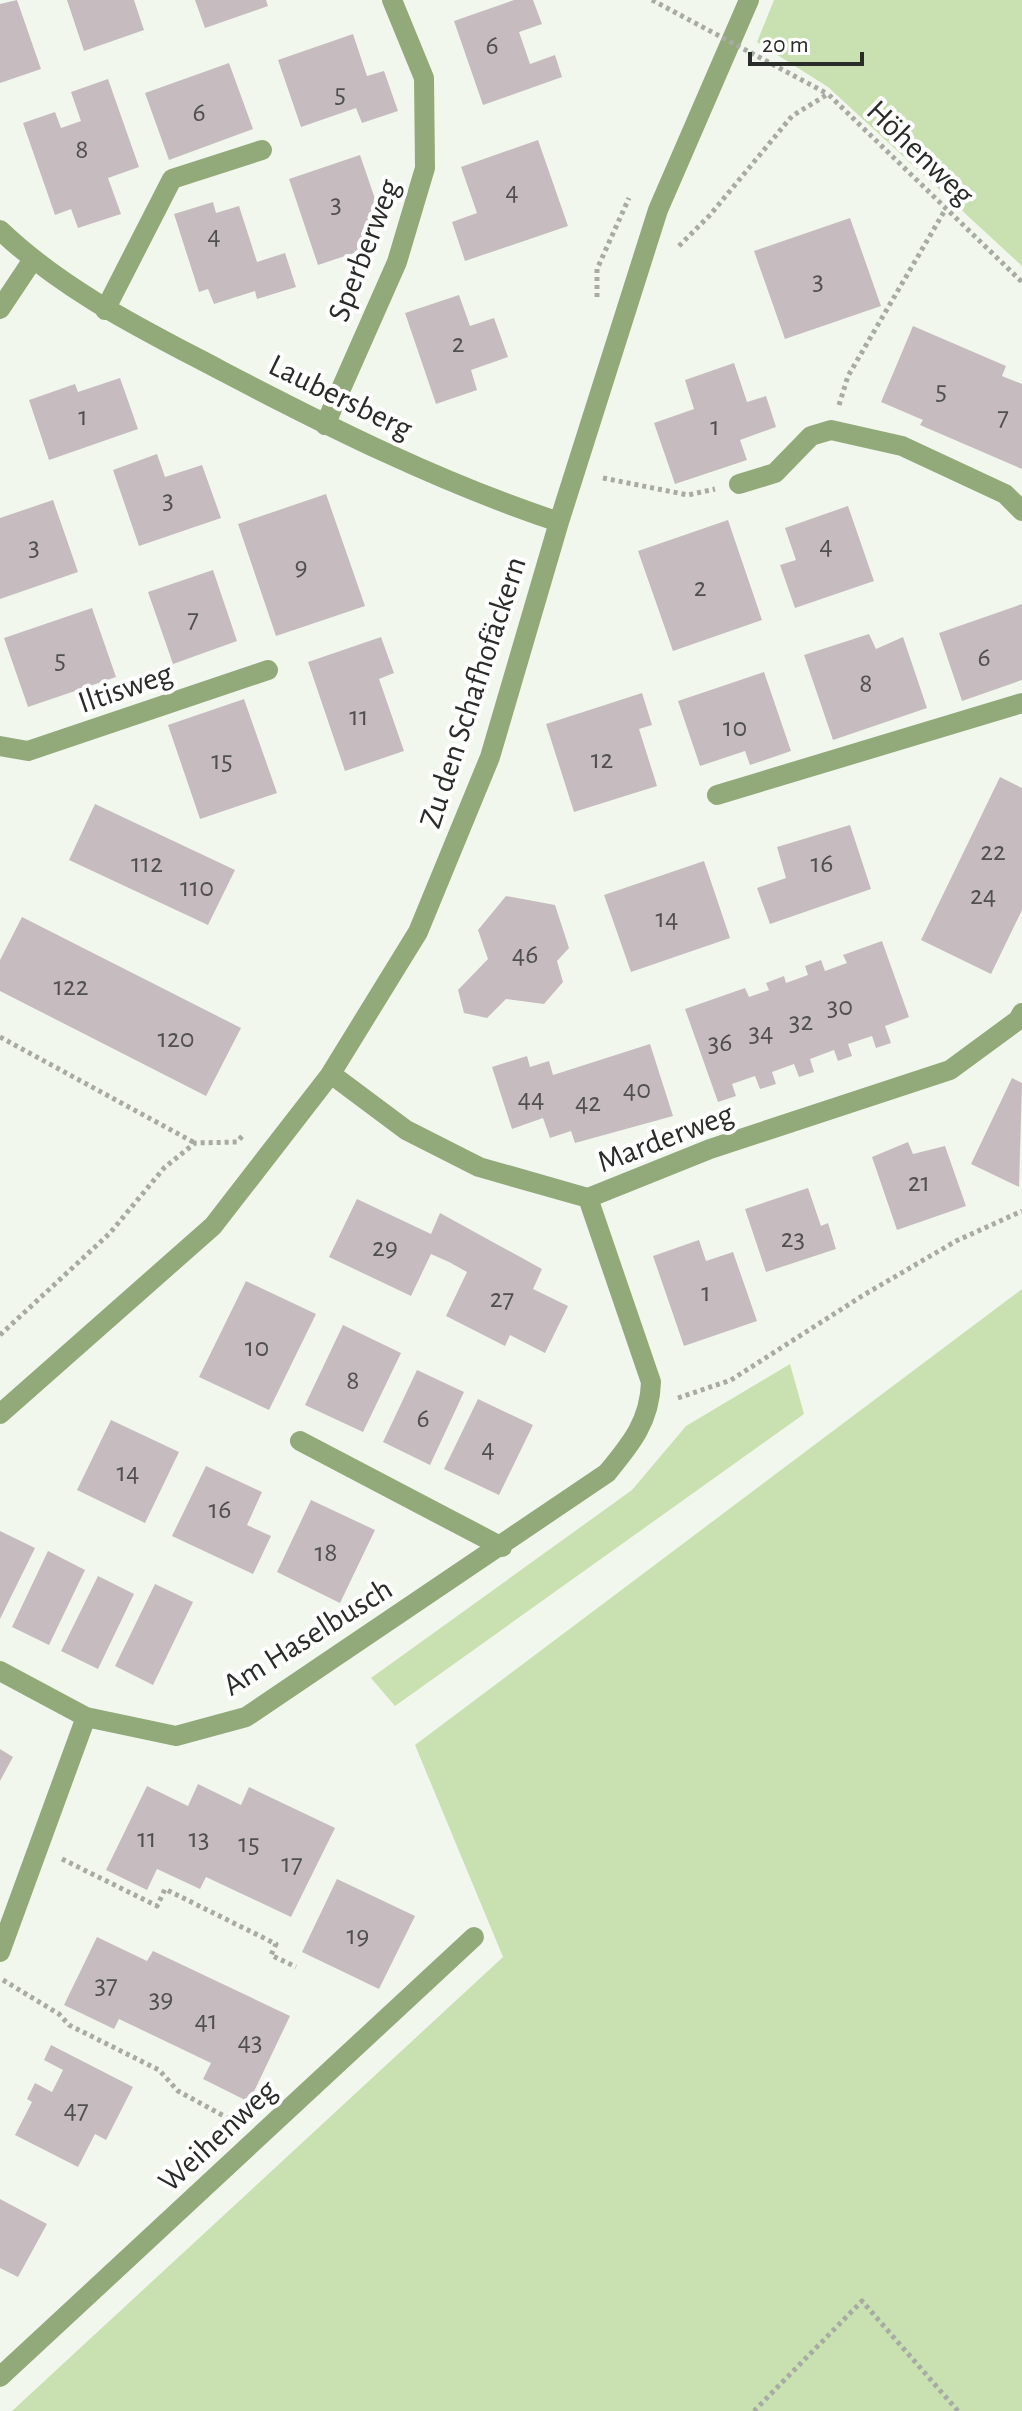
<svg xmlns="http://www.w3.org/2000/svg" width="1022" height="2411" viewBox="0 0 1022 2411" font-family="'Alegreya Sans',sans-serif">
  <rect width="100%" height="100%" fill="#f2f7ee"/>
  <path fill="#c9e1b1" d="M774,0H1022V266L828,87L757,42Z
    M1022,1289V2411H12L503,1957L415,1745Z
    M790,1364L804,1414L395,1706L371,1678L632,1490L686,1426Z"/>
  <path fill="#c6bcc0" d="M17,0L41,69L0,83V4Z
    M67,0H134L144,30L84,51Z
    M195,0H266L268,6L205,28Z
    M514,0H533L542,24L519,32L530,64L555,55L562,77L483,105L454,21Z
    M353,34L367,76L384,71L398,111L362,123L356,108L301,127L278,60Z
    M229,63L253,129L169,160L145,93Z
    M108,79L139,167L108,178L121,214L78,228L71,209L55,215L23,123L55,112L61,128L81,121L71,92Z
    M538,140L568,226L465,261L452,222L477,213L461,167Z
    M360,155L384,225L361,233L366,249L318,265L289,179Z
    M213,202L216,213L239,206L257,262L285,253L296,287L257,299L255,291L214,304L208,289L199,292L174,214Z
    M850,218L881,306L785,339L754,251Z
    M459,295L470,326L494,318L508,357L471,370L477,390L436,404L405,313Z
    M913,326L1006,366L1002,376L1022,384V469L920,425L923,420L881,402Z
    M734,363L747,402L766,396L776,427L740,440L747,460L675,484L654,423L694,409L685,380Z
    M120,378L138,429L49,460L29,400L75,384L78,392Z
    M157,454L165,477L202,465L221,518L139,546L113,470Z
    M326,494L365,606L276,636L238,524Z
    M53,500L78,572L0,599V518Z
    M848,506L874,581L795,608L780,565L796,560L785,528Z
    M728,520L762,620L673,651L638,551Z
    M213,570L237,641L173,664L148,592Z
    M1022,604V680L962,701L939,633Z
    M92,608L116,677L28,707L4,638Z
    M869,634L876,649L903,637L927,708L833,740L804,655Z
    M381,637L394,673L379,679L404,751L345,771L308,662Z
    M764,672L791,751L750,765L745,751L700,766L678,701Z
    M642,693L652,725L639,729L657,786L574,812L546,724Z
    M244,699L277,793L200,819L168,725Z
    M1000,777L1022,788V910L991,974L921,940Z
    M95,804L235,870L208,925L69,860Z
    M850,825L871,889L770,924L757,888L786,878L777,847Z
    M704,861L730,938L631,972L604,895Z
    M506,896L555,905L569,948L557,961L563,982L544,1004L506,999L487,1018L464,1013L458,990L488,959L478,930Z
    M22,917L241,1028L206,1096L0,991V960Z
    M882,941L909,1017L885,1026L891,1043L876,1048L872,1036L848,1044L852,1056L838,1061L834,1050L810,1059L814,1072L799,1077L794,1064L772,1072L776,1084L760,1089L755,1076L732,1084L736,1096L718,1102L685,1009L745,988L749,997L769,990L766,983L784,976L786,983L808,975L805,966L821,960L825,971L847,963L843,955Z
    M650,1044L673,1116L575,1143L571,1131L550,1138L543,1118L512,1129L492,1067L527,1056L530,1067L549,1061L553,1075Z
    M1012,1078L1022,1083L1019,1187L971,1164Z
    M908,1142L913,1154L945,1146L966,1206L897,1230L872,1157Z
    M808,1188L821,1226L828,1223L836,1249L766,1272L745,1209Z
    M357,1199L431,1234L440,1213L542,1269L533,1289L568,1306L545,1353L510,1335L505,1346L446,1316L467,1272L449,1262L431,1254L411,1296L329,1257Z
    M699,1240L706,1261L733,1252L757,1321L684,1346L653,1256Z
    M246,1281L316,1314L269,1410L199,1377Z
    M343,1325L401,1353L363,1432L305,1405Z
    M417,1370L464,1392L430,1465L383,1442Z
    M478,1399L533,1425L499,1495L444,1469Z
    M111,1420L179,1452L145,1523L77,1490Z
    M206,1466L262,1492L247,1525L271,1536L253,1574L172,1536Z
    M311,1500L375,1530L340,1603L277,1572Z
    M0,1531L35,1548L0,1619Z
    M48,1551L85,1570L49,1645L12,1627Z
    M98,1576L134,1594L98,1669L61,1651Z
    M155,1584L193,1602L153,1685L115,1666Z
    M0,1749L13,1757L0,1781Z
    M198,1784L241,1805L249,1787L335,1828L291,1917L206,1877L200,1889L157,1869L147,1890L106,1870L147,1786L188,1806Z
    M337,1879L415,1916L379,1989L302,1952Z
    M97,1937L147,1961L153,1951L290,2016L249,2102L203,2079L211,2063L119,2019L114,2029L64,2005Z
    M51,2045L133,2087L106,2140L95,2134L78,2167L15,2135L32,2102L27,2099L35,2083L52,2092L63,2070L44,2060Z
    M0,2199L47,2224L18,2277L0,2268Z"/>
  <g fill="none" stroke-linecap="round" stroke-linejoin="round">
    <path stroke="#a7aba4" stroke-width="5" stroke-dasharray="4 4" stroke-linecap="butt" d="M679,246L710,215L792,116L828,94L1022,282
      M597,297V269L629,198
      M839,405L848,376L945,210
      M603,478L688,495L715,489
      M0,1037L195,1143
      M0,1335L110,1233L164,1168L195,1143L237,1142L244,1134
      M678,1398L731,1380L862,1296L956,1241L1022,1211
      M62,1859L157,1906L165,1889L276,1944L271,1955L296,1967
      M3,1980L59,2014L69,2025L159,2070L178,2091L235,2122
      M754,2411L862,2301L958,2411"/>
    <path stroke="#92aa7a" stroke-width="20" d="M0,230C64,291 142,329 220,370C329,427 441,483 559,522
      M0,309L32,261
      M105,310L172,179L262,150
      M325,425L397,262L425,168L424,78L392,0
      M739,484L775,473L811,436L831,430L902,446L1005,494L1022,511
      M0,746L28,751L268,670
      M717,795L1022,703
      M331,1074L406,1130L479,1167L588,1198L710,1149L950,1070L1018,1020L1022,1013
      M0,1414L213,1226L330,1075L418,932L490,757L559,522L658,210L749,0
      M300,1441L502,1547
      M0,1671L86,1717L176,1736L246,1717L607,1473C631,1444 650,1421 651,1382L588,1198
      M0,1952L86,1717
      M0,2377L474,1937"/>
    <path stroke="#a7aba4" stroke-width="5" stroke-dasharray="4 4" stroke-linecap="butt" d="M652,0L828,94"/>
  </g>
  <g text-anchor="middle" stroke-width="8" stroke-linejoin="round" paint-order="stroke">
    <g font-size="28" fill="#51504f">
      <text x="492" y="54">6</text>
      <text x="340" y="102">5</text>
      <text x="199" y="121">6</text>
      <text x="82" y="158">8</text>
      <text x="512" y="200">4</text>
      <text x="336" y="212">3</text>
      <text x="214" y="244">4</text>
      <text x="818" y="289">3</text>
      <text x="458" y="352">2</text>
      <text x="941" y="399">5</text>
      <text x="83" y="425">1</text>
      <text x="1003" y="425">7</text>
      <text x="715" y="435">1</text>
      <text x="168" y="508">3</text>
      <text x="826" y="554">4</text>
      <text x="34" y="555">3</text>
      <text x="301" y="575">9</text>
      <text x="700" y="596">2</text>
      <text x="193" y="627">7</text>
      <text x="984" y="666">6</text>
      <text x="60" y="668">5</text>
      <text x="866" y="692">8</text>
      <text x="359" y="725">11</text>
      <text x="735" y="736">10</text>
      <text x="602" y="768">12</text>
      <text x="222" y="769">15</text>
      <text x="993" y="860">22</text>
      <text x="147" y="872">112</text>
      <text x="822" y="872">16</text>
      <text x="197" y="896">110</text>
      <text x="983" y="904">24</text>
      <text x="667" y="927">14</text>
      <text x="525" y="963">46</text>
      <text x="71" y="995">122</text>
      <text x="840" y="1015">30</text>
      <text x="801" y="1030">32</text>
      <text x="761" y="1041">34</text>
      <text x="176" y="1047">120</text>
      <text x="720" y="1051">36</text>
      <text x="637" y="1098">40</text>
      <text x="531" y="1107">44</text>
      <text x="588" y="1111">42</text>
      <text x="919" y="1191">21</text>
      <text x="793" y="1247">23</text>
      <text x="385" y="1256">29</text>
      <text x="706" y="1301">1</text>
      <text x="502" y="1307">27</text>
      <text x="257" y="1356">10</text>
      <text x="353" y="1389">8</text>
      <text x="423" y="1427">6</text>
      <text x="488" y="1457">4</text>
      <text x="128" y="1481">14</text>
      <text x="220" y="1518">16</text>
      <text x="326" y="1561">18</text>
      <text x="147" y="1847">11</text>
      <text x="199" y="1847">13</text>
      <text x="249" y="1852">15</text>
      <text x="292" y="1872">17</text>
      <text x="358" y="1944">19</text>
      <text x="106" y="1993">37</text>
      <text x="161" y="2007">39</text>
      <text x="206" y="2029">41</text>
      <text x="250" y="2050">43</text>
      <text x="76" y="2118">47</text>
    </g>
    <g font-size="32" fill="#2a2c29" stroke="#fff">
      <text transform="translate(921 152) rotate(44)" y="11">Höhenweg</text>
      <text transform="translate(363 250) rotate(-69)" y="11">Sperberweg</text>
      <text transform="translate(341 396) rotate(26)" y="11">Laubersberg</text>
      <text transform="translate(125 687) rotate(-19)" y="11">Iltisweg</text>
      <text transform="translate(472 692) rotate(-72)" y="11">Zu den Schafhofäckern</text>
      <text transform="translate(665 1137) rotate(-21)" y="11">Marderweg</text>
      <text transform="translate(307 1636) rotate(-32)" y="11">Am Haselbusch</text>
      <text transform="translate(217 2135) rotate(-43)" y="11">Weihenweg</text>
    </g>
  </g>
  <path d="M750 52v12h112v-12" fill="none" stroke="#2a2c29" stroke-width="4"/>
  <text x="762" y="52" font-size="24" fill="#2a2c29" stroke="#ffffff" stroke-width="6" paint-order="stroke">20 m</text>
</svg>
